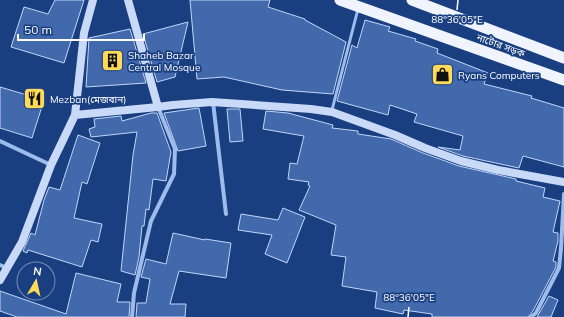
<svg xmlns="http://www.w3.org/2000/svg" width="564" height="317" viewBox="0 0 564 317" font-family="Mulish,'Noto Sans Bengali',sans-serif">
  <rect width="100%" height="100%" fill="#193f81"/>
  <path fill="#4269ab" stroke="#c2d6f8" d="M55,0H84L64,63L11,47L24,7L48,14Z
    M190,0H270L268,7L305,19V20L346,42L333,94L282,90L224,77L197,79Z
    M365,20L390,27L388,31L416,39L415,41L438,49L437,53L488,73L484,84L532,96L531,98L564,108V167L523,156L519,168L463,156L438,147L460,150L463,136L414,122L417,114L390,105L388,115L337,101L352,45L357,48Z
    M188,22L175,77L157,82L143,34Z
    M130,29L146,83L86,87L89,38Z
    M0,87L44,100L32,138L0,128Z
    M199,108L206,146L178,151L164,113Z
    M227,109H240L243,141L230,142Z
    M266,111L288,113L333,125L332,128L358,131V134L391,139L423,153L459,166L516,179V181L545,188L543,197L560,201L553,232L558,233V241L553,261L556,262V267L533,311L528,317H432V314L404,310L403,314L375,308L377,292L342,286L346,257L331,255L336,225L299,210L310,186L308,185L309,182L288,179L290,163L297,164L304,136L263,129Z
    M151,113H157L171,152L166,181L153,179L149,210L146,209L144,226H142L139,257L135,275L121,271L133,155L137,132L91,137L89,129L95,127L94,119L121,116L122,121Z
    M78,135L100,143L87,184L82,182L74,218L102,224L98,242L91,240L82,267L28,250L27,253L23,251L31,233L35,235L44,200L49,187L60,190Z
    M283,208L305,217L287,263L265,254L272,235L238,230L241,214L278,220Z
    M173,233L205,240V239L231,243L226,278L179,271L170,304H186L185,317H136L137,303H146L150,279L141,277L146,259L166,264Z
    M76,273L121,284L117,302H130L129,317H17L0,311V291L66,314Z
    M549,296L558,300L551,317H537Z"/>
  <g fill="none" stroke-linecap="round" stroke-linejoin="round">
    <path stroke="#9dbbeb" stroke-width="3" d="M332,110L358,9"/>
    <path stroke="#9dbbeb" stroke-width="4" d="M213,102L226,214
      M0,141L51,165
      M0,265L7,268
      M132,317L134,293L151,221L174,174L175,149L158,107
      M531,317L536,313L559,268L561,248L564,194"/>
    <path stroke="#c9daf8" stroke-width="8" d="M128,0L158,107L173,105L212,102L311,109L332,112L395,135L425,148L461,161L498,170L564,182
      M75,115L158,107
      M0,280L22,242L51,165L75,115L84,33L93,0"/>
    <path stroke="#f0f4ff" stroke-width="11" d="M340,0L564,80
      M412,0L564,58"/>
  </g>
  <path fill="none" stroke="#fff" stroke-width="1.5" d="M457,10L458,0M408,317L409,307"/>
  <defs>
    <symbol id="building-square" viewBox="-11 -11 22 22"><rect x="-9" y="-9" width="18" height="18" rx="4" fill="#feda58" stroke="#193f81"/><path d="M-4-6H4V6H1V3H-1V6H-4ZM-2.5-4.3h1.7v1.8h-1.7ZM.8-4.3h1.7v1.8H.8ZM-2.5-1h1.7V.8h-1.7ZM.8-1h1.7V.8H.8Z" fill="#111"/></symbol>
    <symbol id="shop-square" viewBox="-11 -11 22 22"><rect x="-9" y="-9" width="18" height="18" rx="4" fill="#feda58" stroke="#193f81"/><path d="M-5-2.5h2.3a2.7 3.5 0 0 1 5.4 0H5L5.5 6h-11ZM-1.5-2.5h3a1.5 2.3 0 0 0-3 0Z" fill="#111"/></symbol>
    <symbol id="restaurant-square" viewBox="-11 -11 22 22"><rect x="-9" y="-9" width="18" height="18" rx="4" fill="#feda58" stroke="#193f81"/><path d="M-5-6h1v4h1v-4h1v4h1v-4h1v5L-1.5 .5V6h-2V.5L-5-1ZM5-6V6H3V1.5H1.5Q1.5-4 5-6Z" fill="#111"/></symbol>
  </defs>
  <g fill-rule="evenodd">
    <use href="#building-square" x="100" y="48" width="25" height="25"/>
    <use href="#shop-square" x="430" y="62" width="25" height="25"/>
    <use href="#restaurant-square" x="22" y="86" width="25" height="25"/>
  </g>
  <g text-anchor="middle" stroke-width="3.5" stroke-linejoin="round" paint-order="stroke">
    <g font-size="10" fill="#fff" stroke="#193f81">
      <text transform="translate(501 45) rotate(20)" y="4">নাটোর সড়ক</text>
    </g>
    <g font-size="10" fill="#fff" stroke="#193f81" text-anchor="start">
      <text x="128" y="59">Shaheb Bazar<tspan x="128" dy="12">Central Mosque</tspan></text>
      <text x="458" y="79">Ryans Computers</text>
      <text x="50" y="103">Mezban(মেজবান)</text>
    </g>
  </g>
  <g font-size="10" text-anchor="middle" fill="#fff" stroke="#193f81" stroke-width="3.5" stroke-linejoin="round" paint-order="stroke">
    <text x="457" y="23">88°36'05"E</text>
    <text x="409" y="301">88°36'05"E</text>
  </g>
  <g transform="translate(36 281) rotate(9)"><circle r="19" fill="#193f81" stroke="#758cb3"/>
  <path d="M0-3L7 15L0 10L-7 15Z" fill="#feda58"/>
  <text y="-6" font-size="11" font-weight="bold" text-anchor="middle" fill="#ffffff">N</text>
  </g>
  <path d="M18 34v6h126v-6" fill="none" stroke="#ffffff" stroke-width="2"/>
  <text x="24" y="34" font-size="12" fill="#ffffff" stroke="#193f81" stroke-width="3" paint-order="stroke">50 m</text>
</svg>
